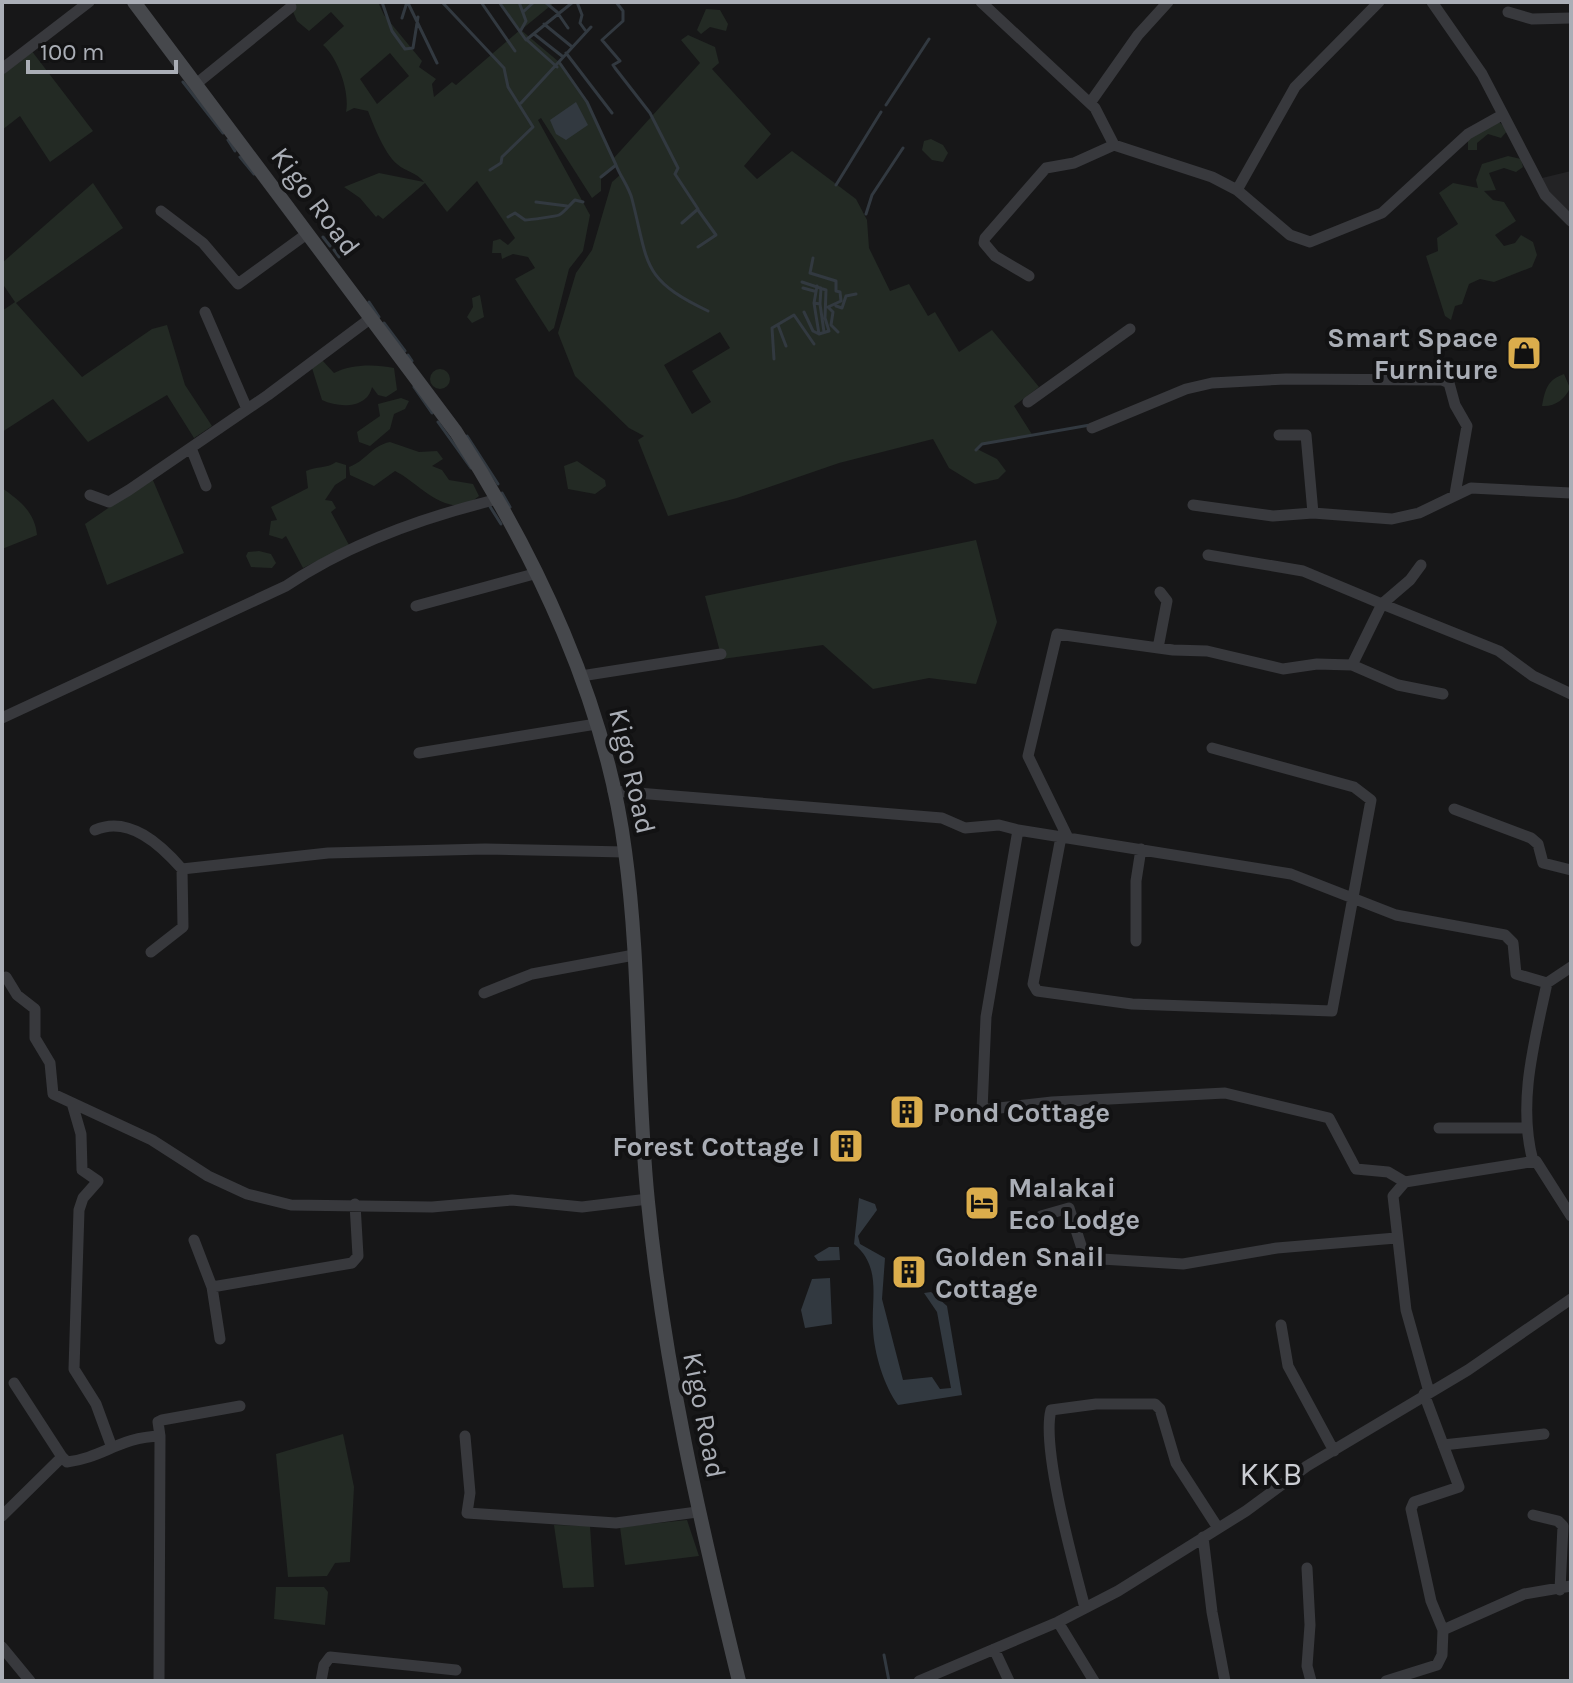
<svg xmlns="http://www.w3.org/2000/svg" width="1573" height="1683" viewBox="0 0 1573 1683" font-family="Karla,sans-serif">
  <rect width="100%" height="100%" fill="#171718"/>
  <path fill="#232325" d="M1571,171V214L1544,190L1538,179Z"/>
  <path fill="#232a24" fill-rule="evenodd" d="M299,2H378L384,15L422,61L419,67L436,79L432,84L434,97L452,82L456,85L520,30L499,2H555L521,30L559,62L587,102L613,159L700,63L681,40L688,35L715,47L719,63L712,69L771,134L744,166L757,179L792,151L856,199L867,220L869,248L890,291L909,284L928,316L935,312L959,352L992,330L1039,387L1014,406L1033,436L982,444L977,449L997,459L1006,471L998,479L975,484L949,468L933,439L839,463L737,498L668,516L638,440L644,436L629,428L575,376L558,333L576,273L592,250L612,182L620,175L616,165L601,177V191L592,198L541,118L538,120L590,215L583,251L569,269L554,328L549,332L515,279L535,268L528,257L513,254L502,259L501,253H492L493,241L500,239L508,245L515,238L477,181L447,212L425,183L383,219L378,215L376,217L360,198L344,187L379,173L424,182C416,172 406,172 397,164C384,153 374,126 368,111L354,108L346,112C350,92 338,58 323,45L344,26L331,12L309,31L297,21L291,7ZM390,53L409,76L377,104L360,79ZM720,332L730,348L692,371L711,402L692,414L664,365Z
    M706,9L720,10L728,24L726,31L710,27L701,34L697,30Z
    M31,50L93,131L50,162L20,116L2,130V75Z
    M1498,121L1508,130L1501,138L1488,134L1477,143V150H1468V138Z
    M931,139L943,145L948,153L943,162L932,160L922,150L924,141Z
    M1508,156L1521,159L1523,167L1516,172L1504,168L1489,173L1496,190L1484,191L1493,200L1504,202L1516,221L1495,235L1504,246L1515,243L1521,235L1533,242L1537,255L1532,267L1494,282L1480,279L1469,284L1462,304L1455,306L1451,320L1445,316L1426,256L1438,251L1437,238L1458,224L1439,193L1453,183L1478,188L1476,180L1482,164Z
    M93,183L123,228L16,303L82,377L152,329L167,325L185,385L212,426L194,438L167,395L88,442L53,399L2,432V311L15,302L2,283V263Z
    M480,295L484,317L472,323L467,317L473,307L472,298Z
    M322,360L334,373C351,364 375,364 394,368L397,390L386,397L378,395L372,387C367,409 339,408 322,400L312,368Z
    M430 379a10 10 0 1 1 20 0a10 10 0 1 1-20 0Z
    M1564,374L1570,388C1565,399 1555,407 1542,406C1545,390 1547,380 1564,374Z
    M401,398L409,401L405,409L394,414L390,429L370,446L359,442L357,432L380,416L378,404Z
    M390,442L419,452L437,451L443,459L432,466L442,470L449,480L473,484L479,496C448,523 420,483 395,471L374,486L350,475L349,467C366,461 371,446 390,442Z
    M577,461L605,480L606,486L595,494L568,489L564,466Z
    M336,462L346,465V478L335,485L325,500L332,501L336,508L331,512L349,545L303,568L286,536L282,539L269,535L271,521L277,520L271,507L308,488L306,471C317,466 326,469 336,462Z
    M152,478L184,553L107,585L85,524Z
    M2,488C19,500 35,512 37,535L2,549Z
    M976,540L997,622L976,684L929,678L873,689L823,645L722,659L705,596Z
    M259,551L271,554L276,563L272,568L251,567L246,556L248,552Z
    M343,1434L354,1487L350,1562L335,1563L327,1576L288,1577L276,1454Z
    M687,1520L699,1556L625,1565L620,1527Z
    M554,1525L590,1526L594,1587L563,1588Z
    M276,1587H324L328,1592L325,1625L274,1619Z"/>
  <path fill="#323940" d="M576,102L588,125L566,140L556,134L550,120Z
    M859,1198L875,1204L877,1210L858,1236L860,1244L885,1258L882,1299L903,1380L932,1377L940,1389L951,1388L937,1312L924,1293L931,1292L947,1306L962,1395L898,1405C884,1386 874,1353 873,1329C871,1298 882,1267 854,1244Z
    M829,1247H839L840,1260L818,1261L814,1256Z
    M830,1278L832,1324L805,1328L801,1310L812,1279Z"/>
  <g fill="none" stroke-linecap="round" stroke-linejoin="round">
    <path stroke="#323940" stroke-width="3" d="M382,2L392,31L405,49L413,48L418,17
      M442,2L504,68L508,87L533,127L502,157L501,163L490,170
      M481,2L515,51
      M499,2L526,40L573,2
      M519,2L526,21L521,30
      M545,2L557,12L568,28
      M577,2L582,15L580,23L585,30
      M616,2L623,11V21L602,40L620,61L613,65L615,68L650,113L678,168L675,174L698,209L682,223
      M408,3L437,63
      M523,12L534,2
      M402,18L407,2
      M544,24L571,46
      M534,34L562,56
      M527,40L557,67
      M566,53L612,113
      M559,62L587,102L616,165L601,177
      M183,82L223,133
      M521,103L591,27
      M886,105L929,39
      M228,140L235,151
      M240,157L254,174
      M616,165C620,176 629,187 632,199C649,265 641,279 708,311
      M836,185L881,112
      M536,202L567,206
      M866,214L872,195L903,148
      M508,217L515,213L525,220C530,220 557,216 559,215C565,212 570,204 575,200L583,202
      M323,237L330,246
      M698,247L716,235L698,210
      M334,250L339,257
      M813,258L810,273L836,281V291L840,292L841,301L828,307
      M802,282L826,290L825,318L829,331L819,334L814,303L817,286
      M803,288L814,291
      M369,302L379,317
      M814,303L820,304L824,332
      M820,304L821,288
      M836,306L842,308L846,296L856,294
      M829,308L833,312L831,325L838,332
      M804,312L813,331L819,334
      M384,323L405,351
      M778,325L786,346
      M408,355L412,361
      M774,359L772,328L794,315L814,344
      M414,387L432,413
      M438,422L471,468
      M467,436L498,484
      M976,450L982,444L1090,425
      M502,493L510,507
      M489,505L501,524
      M884,1655L889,1681"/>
    <path stroke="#38393d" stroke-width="11" d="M981,2L1095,108L1114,145L1212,177L1237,190L1290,235L1310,242L1382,213L1468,134L1502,115
      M1432,2L1482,74L1545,195L1571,221
      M1508,12L1532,19L1571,18
      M2,69L89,2
      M196,84L291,7
      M1090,103L1138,35L1168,2
      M1237,190L1295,87L1379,2
      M161,211L203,243L238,284L308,233
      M1029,276L995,256L984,243L985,238L1046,168L1074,163L1114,145
      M205,312L247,409
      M1028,402L1130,329
      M1092,428L1186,389L1212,383L1286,379L1442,380L1449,383L1455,405L1467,426L1455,494
      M1279,435H1306L1313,513L1392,519L1419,513L1471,488L1571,493
      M191,448L206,486
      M90,495L109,502L129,490L268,395L371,318
      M1193,505L1273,516L1313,513
      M1208,555L1303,571L1382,604L1410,580L1421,565
      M416,606L534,574
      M1158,648L1167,601L1160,592
      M1352,665L1398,685L1443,694
      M581,676L721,654
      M2,718L286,586C348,544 424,517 498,499
      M419,753L596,724
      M613,791L942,818L965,828L999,825L1018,830
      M1454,809L1531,838L1538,844L1543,863L1571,870
      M95,830C129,815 161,845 182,869
      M1061,837L1033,984L1037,991L1132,1004L1332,1011L1371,800L1354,787L1212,748
      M1068,838L1028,756L1057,634L1173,650L1207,651L1283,669L1317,664L1352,665L1382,604L1499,651L1533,676L1571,694
      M1136,941V881L1141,849
      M151,952L183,927L182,869L328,853L485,849L625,852
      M1571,967L1547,983L1516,974L1513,943L1505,935L1396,915L1291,874L1018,830L986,1017L982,1110L1052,1102L1225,1093L1329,1118L1356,1169L1388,1172L1405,1182L1536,1161L1571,1216
      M6,977L17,995L35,1009V1038L50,1063L53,1094L152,1140L208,1176L247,1194L291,1205L432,1207L512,1200L582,1207L648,1199
      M484,993L532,974L634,955
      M72,1103L81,1134L82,1170L98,1181L83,1198L79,1210L74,1369L96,1404L111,1445
      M1439,1128H1525
      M1533,1161C1517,1102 1535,1040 1547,983
      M1405,1182L1393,1196L1406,1310L1429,1392
      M1041,1216L1069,1208L1085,1258L1183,1264L1277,1248L1396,1238
      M194,1240L212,1287L220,1339
      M212,1287L352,1263L358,1256L355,1204
      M1281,1325L1288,1366L1334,1451
      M14,1383L62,1457
      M1424,1394L1459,1487L1414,1502L1411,1509L1431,1601L1443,1630
      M160,1436L158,1422L162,1420L240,1406
      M465,1436L470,1493L467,1513L616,1523L697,1512
      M1443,1445L1544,1434
      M1533,1515L1558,1521L1563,1526L1560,1590
      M2,1516L62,1457L67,1462C102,1458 120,1437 160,1436L159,1681
      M1203,1537L1212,1612L1225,1681
      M1307,1568L1310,1625L1307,1666L1311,1681
      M1085,1608C1074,1566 1041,1448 1051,1410L1096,1404H1155L1160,1409L1176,1463L1218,1528
      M1058,1622L1094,1681
      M2,1647L30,1681
      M994,1649L1009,1681
      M321,1681L324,1665L330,1657L456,1670
      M919,1681L1058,1622L1118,1591L1246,1511L1307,1466L1468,1370L1571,1299
      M1386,1681L1437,1665L1442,1655L1443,1630L1524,1594L1571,1586"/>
    <path stroke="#46484c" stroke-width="14" d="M134,2L456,432C536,555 606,703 625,851C641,967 636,1085 648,1202C664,1365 700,1522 739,1681"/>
  </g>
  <defs>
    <symbol id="shop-square" viewBox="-11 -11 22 22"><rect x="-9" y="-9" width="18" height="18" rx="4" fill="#dbad4c" stroke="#121213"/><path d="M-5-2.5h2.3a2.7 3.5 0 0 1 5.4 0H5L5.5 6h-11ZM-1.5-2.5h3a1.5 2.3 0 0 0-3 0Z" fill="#111"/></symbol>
    <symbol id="building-square" viewBox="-11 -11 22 22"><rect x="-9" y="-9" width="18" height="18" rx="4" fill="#dbad4c" stroke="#121213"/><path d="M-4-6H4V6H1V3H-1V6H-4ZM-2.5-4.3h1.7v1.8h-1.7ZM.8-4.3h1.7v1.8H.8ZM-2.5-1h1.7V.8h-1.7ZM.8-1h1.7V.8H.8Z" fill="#111"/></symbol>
    <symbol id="hotel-square" viewBox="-11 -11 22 22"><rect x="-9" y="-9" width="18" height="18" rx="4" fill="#dbad4c" stroke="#121213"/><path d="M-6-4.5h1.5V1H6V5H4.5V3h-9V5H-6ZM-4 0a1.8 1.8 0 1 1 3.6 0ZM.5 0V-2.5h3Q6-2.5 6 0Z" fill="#111"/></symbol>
  </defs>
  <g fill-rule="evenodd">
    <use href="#shop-square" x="1504" y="333" width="40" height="40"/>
    <use href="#building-square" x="887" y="1092" width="40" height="40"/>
    <use href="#building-square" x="826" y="1126" width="40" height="40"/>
    <use href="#hotel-square" x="962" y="1183" width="40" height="40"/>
    <use href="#building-square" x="889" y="1252" width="40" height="40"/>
  </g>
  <g text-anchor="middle" stroke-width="8" stroke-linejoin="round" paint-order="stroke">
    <g font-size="28" fill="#aaaeb6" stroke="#121213">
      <text transform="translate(316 201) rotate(53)" y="10">Kigo Road</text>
      <text transform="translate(633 771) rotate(77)" y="10">Kigo Road</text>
      <text transform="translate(705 1415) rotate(79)" y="10">Kigo Road</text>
    </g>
    <g font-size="28" font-weight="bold" fill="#aaaeb6" stroke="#121213" text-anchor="start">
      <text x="1498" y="347" text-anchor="end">Smart Space<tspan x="1498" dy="32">Furniture</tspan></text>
      <text x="933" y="1122">Pond Cottage</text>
      <text x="820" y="1156" text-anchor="end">Forest Cottage I</text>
      <text x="1008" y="1197">Malakai<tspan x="1008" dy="32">Eco Lodge</tspan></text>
      <text x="935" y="1266">Golden Snail<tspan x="935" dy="32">Cottage</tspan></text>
    </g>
    <g font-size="32" letter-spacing="2" fill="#cbcdd3" stroke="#121213">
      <text x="1272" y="1485">KKB</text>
    </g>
  </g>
  <rect width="1573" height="1683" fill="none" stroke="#aaaeb6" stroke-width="8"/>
  <path d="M28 60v12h148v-12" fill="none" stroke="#aaaeb6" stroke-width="4"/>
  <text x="40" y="60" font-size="24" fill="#aaaeb6" stroke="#121213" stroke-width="6" paint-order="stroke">100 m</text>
</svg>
